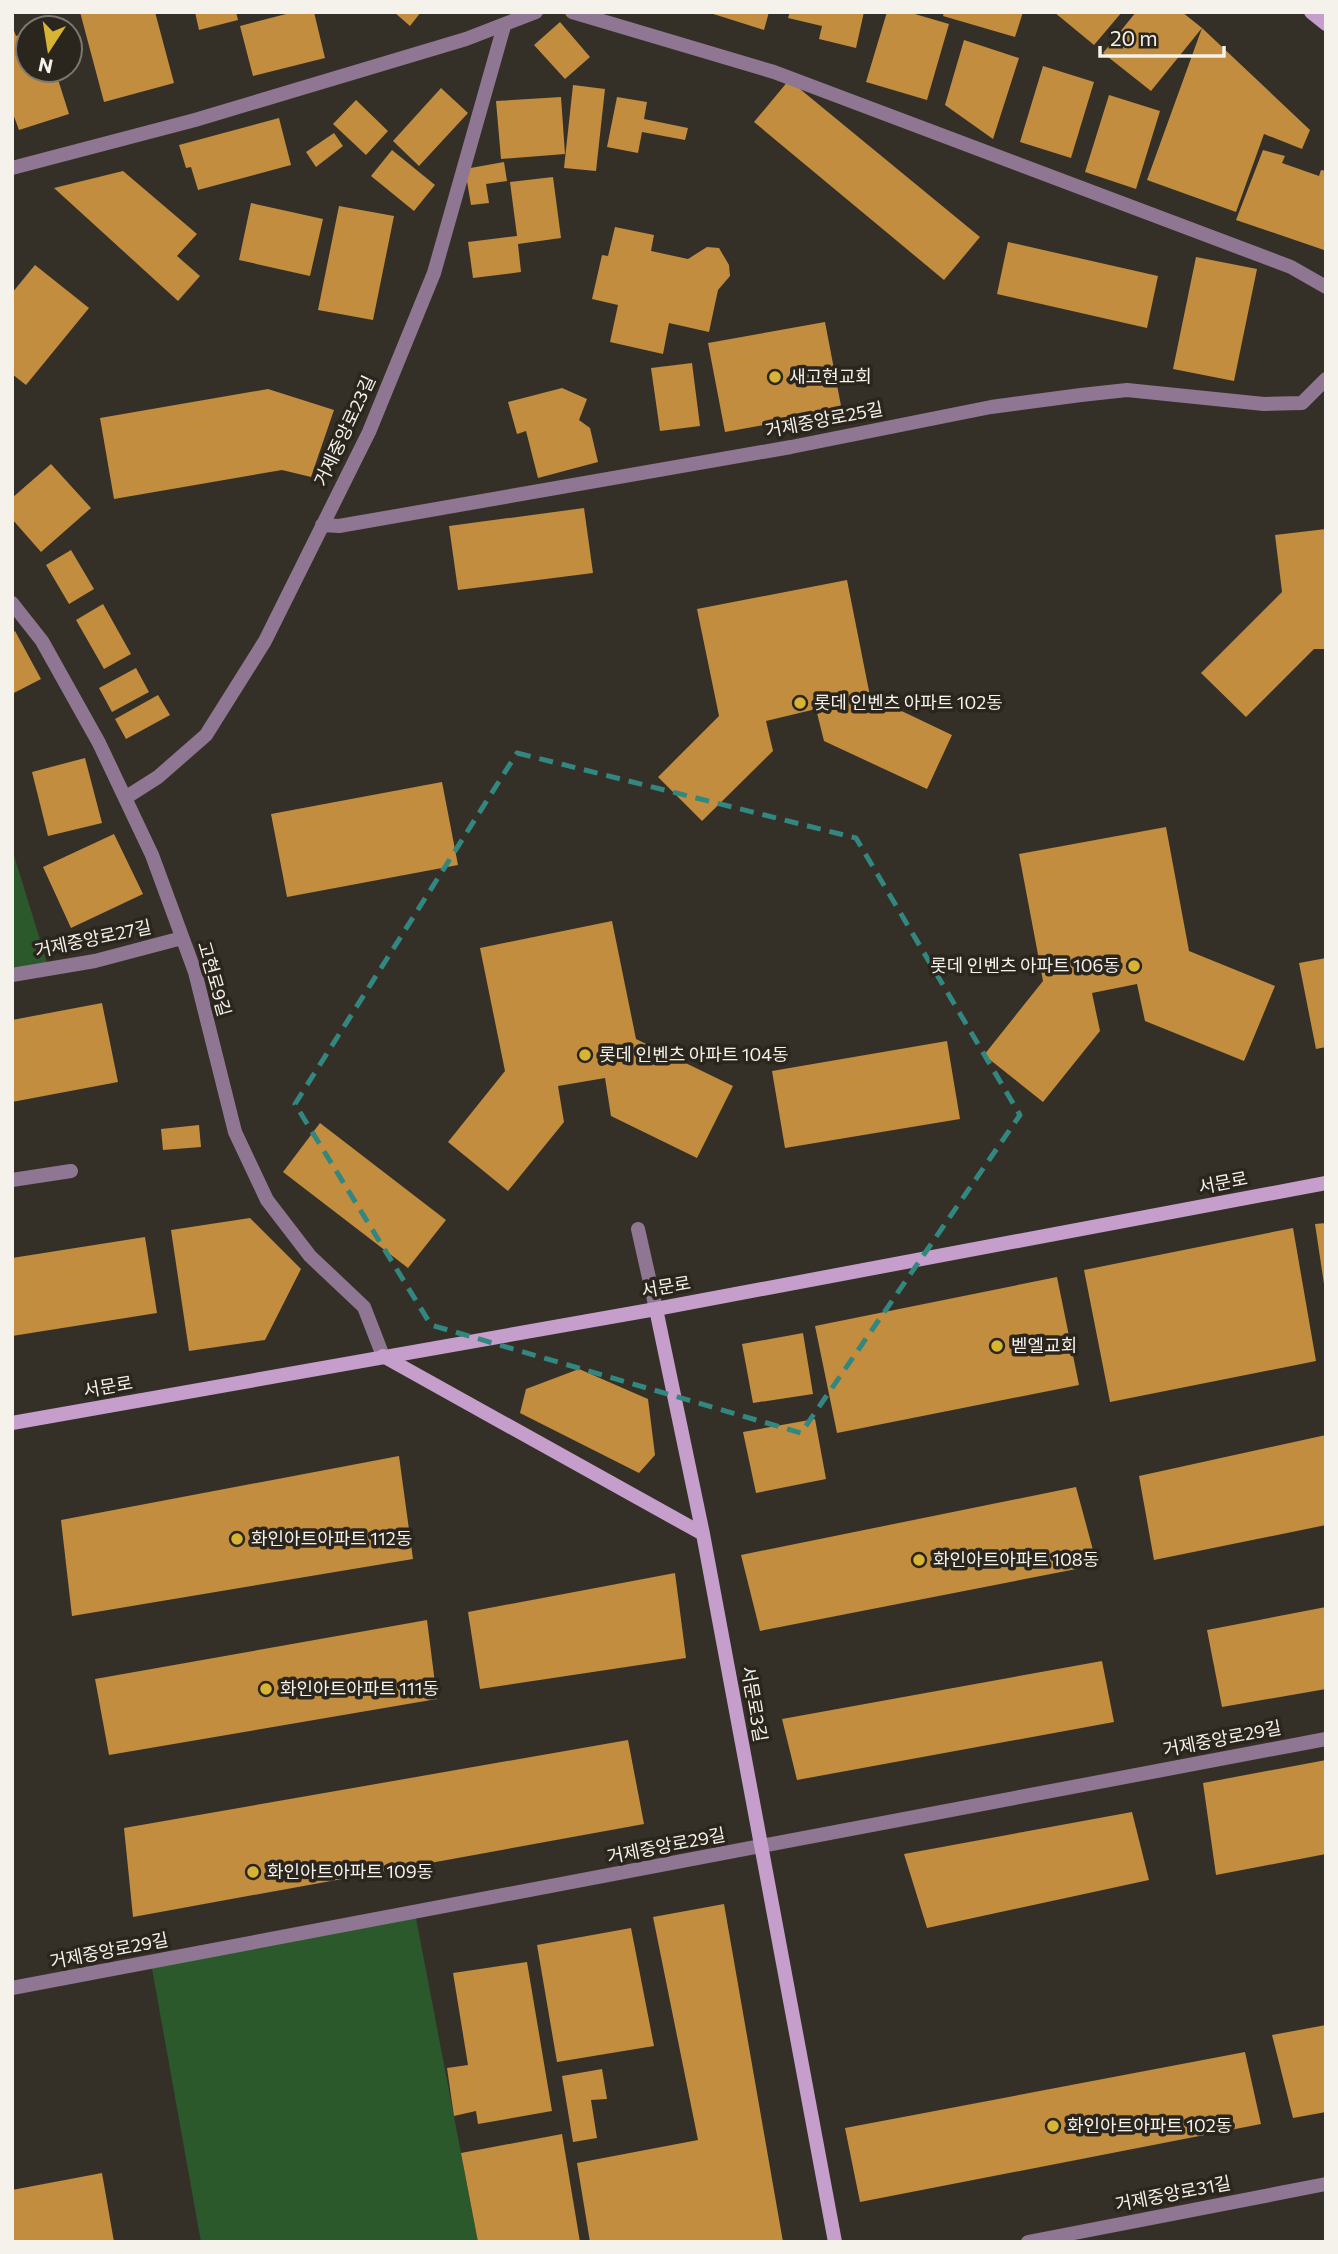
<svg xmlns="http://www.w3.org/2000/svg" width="1338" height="2254" viewBox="0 0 1338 2254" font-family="Commissioner,'Noto Sans KR',sans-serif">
  <rect width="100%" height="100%" fill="#353027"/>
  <path fill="#2b592c" d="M12,849L49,969L12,975Z
    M415,1913L478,2242H201L151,1963Z"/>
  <path fill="#c28d3e" d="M80,12H155L174,83L104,102Z
    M195,12H236L238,20L199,30Z
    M294,12H314L325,58L253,76L240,26Z
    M394,12H421L410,26Z
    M707,12H769L764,30Z
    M790,12H864L856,48L819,39L822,26L788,18Z
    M887,12H908L949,24L927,100L866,82Z
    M944,12H1023L1015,37L943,16Z
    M1054,12H1122L1094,45Z
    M1136,12H1182L1202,28L1151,91L1103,53Z
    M560,22L590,57L565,79L534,45Z
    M12,25L16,36L28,32V70H55L69,114L19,130L12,111Z
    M1202,28L1310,130L1302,149L1264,134L1236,212L1147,180Z
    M964,40L1019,58L993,139L945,105Z
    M1043,66L1094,82L1071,158L1020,142Z
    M789,80L980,237L944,280L754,122Z
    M573,85L605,89L596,171L564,168Z
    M441,88L468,113L419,166L393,141Z
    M1109,95L1160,111L1136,189L1085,172Z
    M561,97L565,154L501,159L496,101Z
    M617,97L647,102L644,119L688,128L685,140L642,132L638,153L607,147Z
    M356,100L388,131L366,155L333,124Z
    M279,118L291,165L198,190L191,167L186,168L179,145Z
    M334,133L343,146L316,167L306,152Z
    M392,150L435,185L414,211L371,176Z
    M1263,150L1285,156L1282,163L1319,176L1321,170L1326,171L1324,250L1236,220Z
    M504,162L507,181L486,184L489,203L471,205L465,169Z
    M123,171L197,234L177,256L200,276L178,301L54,188Z
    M553,177L561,238L518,244L521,272L473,278L468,242L517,236L510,182Z
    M251,203L323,219L310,276L239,260Z
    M339,206L394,216L373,320L318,310Z
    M615,227L654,235L651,251L688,259L707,247L719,248L729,265L730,276L718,290L709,332L669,323L663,354L610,342L618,305L592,299L602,255L608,256Z
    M1008,242L1158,276L1147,328L997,294Z
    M1196,257L1257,269L1234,381L1173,369Z
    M35,265L89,308L26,385L12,374V293Z
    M825,322L842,411L725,432L708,343Z
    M692,363L700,426L660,431L651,368Z
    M562,388L587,399L579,420L590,428L598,462L538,478L526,431L517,434L508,402Z
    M268,389L334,410L311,477L282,470L114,499L100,418Z
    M51,464L91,508L41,552L12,519V498Z
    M584,508L593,573L458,590L449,526Z
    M1326,529V649H1314L1246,717L1201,673L1282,592L1275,535Z
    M71,550L94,589L69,604L46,565Z
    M847,580L870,696L952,735L927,789L824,741L816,709L766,721L773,751L702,821L658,777L719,716L697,609Z
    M103,604L131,654L104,669L76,620Z
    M15,631L41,679L12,694V633Z
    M136,668L149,692L112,712L99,688Z
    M158,695L170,715L126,739L115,719Z
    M85,758L102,823L48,836L32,772Z
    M442,782L458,865L287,897L271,814Z
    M1166,827L1189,951L1275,986L1244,1061L1145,1021L1137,984L1092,993L1100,1031L1043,1102L984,1055L1043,981L1019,854Z
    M114,834L143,894L71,928L43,867Z
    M612,921L636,1039L733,1086L697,1158L611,1116L605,1078L558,1086L564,1122L508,1191L448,1142L505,1071L480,948Z
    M1326,958V1047L1316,1049L1299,963Z
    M102,1003L118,1082L12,1102V1020Z
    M947,1041L960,1119L785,1148L772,1071Z
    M320,1123L446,1220L408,1268L283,1172Z
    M199,1125L201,1147L163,1150L161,1129Z
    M250,1218L301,1269L265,1340L189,1351L171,1230Z
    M1326,1223V1283L1324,1284L1315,1224Z
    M1293,1228L1316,1361L1110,1402L1084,1270Z
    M145,1237L157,1313L12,1336V1258Z
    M1057,1277L1079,1385L837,1433L815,1326Z
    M803,1333L813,1394L753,1403L742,1344Z
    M579,1369L648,1399L655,1455L639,1473L520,1413L526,1389Z
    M815,1419L826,1479L756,1493L743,1432Z
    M1326,1435V1525L1154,1560L1139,1476Z
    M399,1456L413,1559L72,1616L61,1520Z
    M1076,1487L1097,1565L760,1631L741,1555Z
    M675,1573L686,1658L480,1689L468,1612Z
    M1326,1607V1689L1222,1707L1207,1630Z
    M427,1620L437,1699L109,1755L95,1679Z
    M1102,1661L1114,1722L797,1780L782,1719Z
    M628,1740L644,1824L133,1917L124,1828Z
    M1326,1760V1854L1216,1875L1203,1783Z
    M1132,1812L1149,1880L927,1928L904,1854Z
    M724,1904L783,2242H590L577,2163L698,2140L653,1917Z
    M631,1928L654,2046L557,2062L537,1945Z
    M527,1962L552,2111L478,2124L476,2111L454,2116L447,2068L468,2065L453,1973Z
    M1326,2025V2112L1293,2118L1272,2035Z
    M1245,2052L1261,2124L860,2202L845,2128Z
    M602,2069L607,2099L591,2100L597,2138L573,2142L562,2076Z
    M562,2134L580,2242H478L461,2153Z
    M102,2173L114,2242H12V2190Z"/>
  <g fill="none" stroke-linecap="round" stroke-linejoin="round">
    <path stroke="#8f7793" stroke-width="14" d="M572,12L774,72L1291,267L1326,287
      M12,168L195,120L466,39L536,12
      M322,525L339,526L791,447L991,407L1081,395L1127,390L1264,404L1302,403L1326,379
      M12,603L42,641L99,743L152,855L195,972L235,1132L267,1200L310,1256L364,1307L383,1356
      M125,798L158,777L206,735L265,641L369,432L434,273L504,26
      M12,975L95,961L182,938
      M12,1180L71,1171
      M638,1229L656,1309
      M12,1988L1326,1739
      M1028,2242L1326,2184"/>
    <path stroke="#c59ecc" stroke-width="14" d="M1311,12L1326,24
      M656,1309L703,1534
      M383,1356L703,1534L835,2242
      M12,1423L656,1309L1326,1183"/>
  </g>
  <path fill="none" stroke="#328881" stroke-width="5" stroke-dasharray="14 9" stroke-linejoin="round" d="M517,753L856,838L1020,1115L801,1433L431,1325L295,1104Z"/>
  <g fill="#d8b434" stroke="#2b261d" stroke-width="2.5">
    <circle cx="775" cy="377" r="7"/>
    <circle cx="800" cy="703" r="7"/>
    <circle cx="1134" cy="966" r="7"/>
    <circle cx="585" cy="1055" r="7"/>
    <circle cx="997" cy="1346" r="7"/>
    <circle cx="237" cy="1539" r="7"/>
    <circle cx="919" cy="1560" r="7"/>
    <circle cx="266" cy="1689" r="7"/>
    <circle cx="253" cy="1872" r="7"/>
    <circle cx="1053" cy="2126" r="7"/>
  </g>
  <g text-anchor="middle" stroke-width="7" stroke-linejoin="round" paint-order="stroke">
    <g font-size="18" fill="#f5f1eb" stroke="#2b261d" text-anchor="start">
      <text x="789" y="383">새고현교회</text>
      <text x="814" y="709">롯데 인벤츠 아파트 102동</text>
      <text x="1120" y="972" text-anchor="end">롯데 인벤츠 아파트 106동</text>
      <text x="599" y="1061">롯데 인벤츠 아파트 104동</text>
      <text x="1011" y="1352">벧엘교회</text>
      <text x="251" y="1545">화인아트아파트 112동</text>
      <text x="933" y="1566">화인아트아파트 108동</text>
      <text x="280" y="1695">화인아트아파트 111동</text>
      <text x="267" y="1878">화인아트아파트 109동</text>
      <text x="1067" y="2132">화인아트아파트 102동</text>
    </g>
    <g font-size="18" fill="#f5f1eb" stroke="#2b261d">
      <text transform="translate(824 420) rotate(-11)" y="6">거제중앙로25길</text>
      <text transform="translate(345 431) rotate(-65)" y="6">거제중앙로23길</text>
      <text transform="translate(93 939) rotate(-12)" y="6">거제중앙로27길</text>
      <text transform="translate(214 979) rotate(74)" y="6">고현로9길</text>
      <text transform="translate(1223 1183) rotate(-11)" y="6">서문로</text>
      <text transform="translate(666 1287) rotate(-10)" y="6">서문로</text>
      <text transform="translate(108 1387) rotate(-10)" y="6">서문로</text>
      <text transform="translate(754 1704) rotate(80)" y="6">서문로3길</text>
      <text transform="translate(1222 1739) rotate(-11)" y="6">거제중앙로29길</text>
      <text transform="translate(666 1846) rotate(-11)" y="6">거제중앙로29길</text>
      <text transform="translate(109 1951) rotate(-11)" y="6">거제중앙로29길</text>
      <text transform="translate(1173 2194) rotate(-11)" y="6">거제중앙로31길</text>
    </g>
  </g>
  <rect width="1338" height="2254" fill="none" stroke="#f5f1eb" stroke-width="28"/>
  <g transform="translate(49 49) rotate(192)"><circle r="33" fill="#2b261d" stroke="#7c776f" stroke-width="2"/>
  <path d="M0-5L12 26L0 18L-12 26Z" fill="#d8b434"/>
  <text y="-10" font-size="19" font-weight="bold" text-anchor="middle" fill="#f5f1eb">N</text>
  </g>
  <path d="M1100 46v10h124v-10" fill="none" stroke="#f5f1eb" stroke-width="3.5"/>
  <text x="1110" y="46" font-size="21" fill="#f5f1eb" stroke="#2b261d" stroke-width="5" paint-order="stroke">20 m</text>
</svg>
